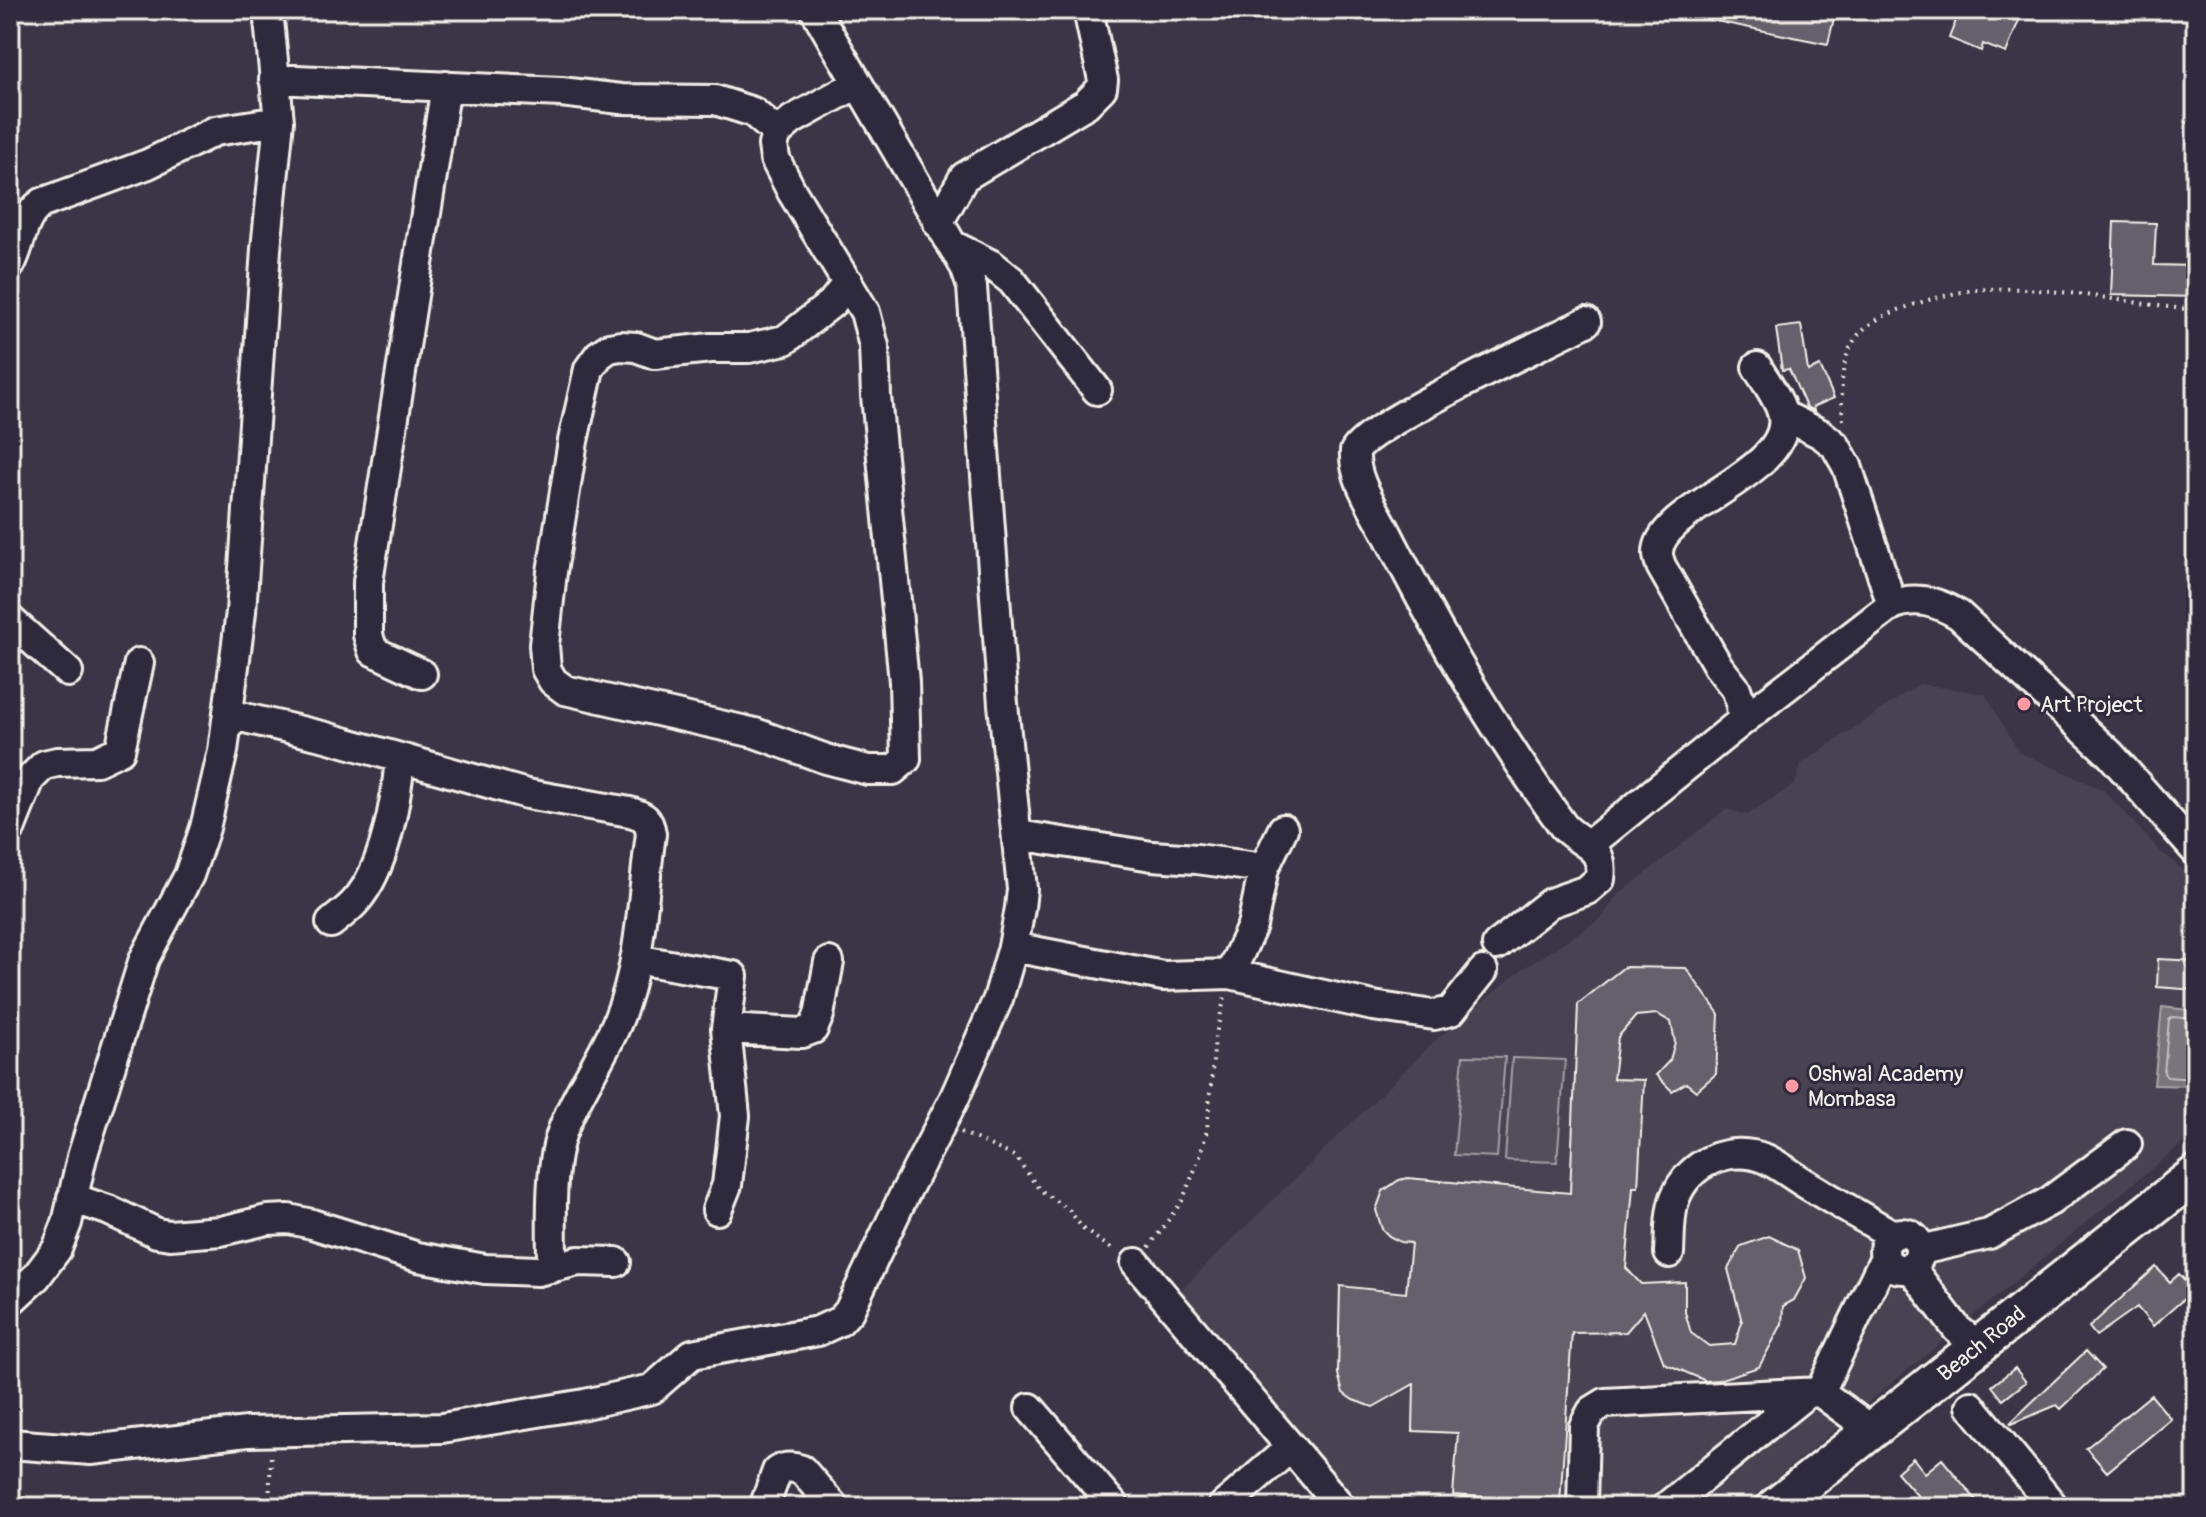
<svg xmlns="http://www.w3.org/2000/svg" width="2206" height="1517" viewBox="0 0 2206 1517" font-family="Pangolin,sans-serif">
  <rect width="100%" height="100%" fill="#3b3647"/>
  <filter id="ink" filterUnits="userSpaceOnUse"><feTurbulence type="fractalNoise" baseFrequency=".0125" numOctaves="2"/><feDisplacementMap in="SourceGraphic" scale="16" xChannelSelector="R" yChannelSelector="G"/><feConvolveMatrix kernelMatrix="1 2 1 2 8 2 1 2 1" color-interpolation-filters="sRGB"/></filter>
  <g filter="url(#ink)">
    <path fill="#484352" d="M1919,684L1985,694L2019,752L2103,790L2162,853L2196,880V1132L1741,1507H1352L1177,1294L1435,1041L1521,970L1602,918L1616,897L1726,809L1747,815L1795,784L1801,764Z"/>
    <path fill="#534e5c" stroke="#a4a0a2" stroke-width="2" d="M1463,1056L1505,1057L1497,1157L1454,1155Z
      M1512,1058L1565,1060L1557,1162L1505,1160Z"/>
    <path fill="#78747b" stroke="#aaa6a7" stroke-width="2" d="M2162,1007L2196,1011V1086L2154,1085Z"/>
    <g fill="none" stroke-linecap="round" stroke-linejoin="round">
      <path stroke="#c2bfbc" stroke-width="2" d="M2196,1019L2173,1017L2169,1019L2164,1073L2167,1077L2196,1079"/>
    </g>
    <path fill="#65616c" stroke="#f4f1e8" stroke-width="2" d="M1702,10H1797L1834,18L1828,44L1701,18Z
      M1960,10H2023L2006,53L1983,44L1981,51L1949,38Z
      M2114,222L2156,223L2154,265L2196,266V297L2111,295Z
      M1801,325L1808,371L1820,366L1834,398L1813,407L1814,411L1806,407L1789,369L1782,370L1776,328Z
      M2158,959L2196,961V990L2157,987Z
      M1624,967L1686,968L1719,1014L1716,1074L1696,1091L1686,1083L1672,1091L1656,1075L1670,1060L1675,1042L1671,1022L1657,1014L1636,1016L1618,1037L1613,1079L1644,1080L1638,1187H1633L1626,1268L1641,1284L1685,1282V1312L1691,1333L1709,1346L1735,1344L1742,1322L1728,1269L1741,1246L1769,1236L1798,1250L1806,1278L1794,1300L1783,1306L1782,1324L1759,1367L1718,1380L1706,1381L1664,1363L1644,1311L1626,1332L1572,1333L1560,1503L1453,1495L1458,1433L1413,1431L1414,1384L1373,1407L1353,1400L1343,1393L1338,1374L1340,1286L1406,1293L1411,1243L1400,1242L1389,1236L1382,1229L1376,1210L1383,1191L1399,1180L1408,1178L1570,1193L1578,1004Z
      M2156,1267L2170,1282L2179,1274L2194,1290L2153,1326L2137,1307L2096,1336L2089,1327Z
      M2086,1351L2103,1369L2061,1409L2057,1405L2011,1424L2010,1423Z
      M2015,1368L2026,1382L2003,1400L1992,1386Z
      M2151,1395L2171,1419L2107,1472L2086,1448Z
      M1913,1458L1925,1473L1942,1459L1982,1507H1927L1897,1472Z"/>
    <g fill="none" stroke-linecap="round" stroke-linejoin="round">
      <defs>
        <path id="minor" d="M274,79L561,92L621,99L715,100L753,112L777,133
          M938,223L964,177L1086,104L1102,88L1103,80L1088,10
          M952,245L992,265L1012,281L1097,390
          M10,265C22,244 20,218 42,203L148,164L215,131L279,121
          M848,282L832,303L785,340L749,348H711L655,354L636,347L621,346L609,348L599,355L589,369L573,441L552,572L544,645L546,669L553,681L565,690L755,733L826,759L868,770H893L906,759L904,682L876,396L874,346L865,312L792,192L775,159L773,145L777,133L792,120L857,84
          M1783,415L1821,434L1835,445L1847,466L1892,605
          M10,620L68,672
          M422,674L373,651L368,635V582L446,86
          M228,714L326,737L527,794L630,812C644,816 649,819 651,834C642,895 642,962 618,1020C602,1060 575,1094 561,1135C549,1170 552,1230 552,1268
          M1742,721L1741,703L1736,689L1718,666L1661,566C1660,562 1658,558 1658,554C1656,508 1792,473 1783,417C1781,401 1765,381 1757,367
          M10,829L30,779L44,765L57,762L97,761L120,750L139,663
          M1018,835L1152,856L1197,859L1264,868
          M1590,844L1742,721L1892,605C1916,595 1938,602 1959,615L2110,754L2196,851
          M331,923C339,916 348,910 355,902C385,869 396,802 400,759
          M1497,945L1550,903L1587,890L1600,879C1605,845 1583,846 1564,827C1497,735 1439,636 1388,535C1375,509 1353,480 1355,451C1369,424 1548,342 1586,322
          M1013,947L1163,976L1230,974L1373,1006L1434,1015L1451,1011L1483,971
          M635,959L733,976L726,1029L735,1116L727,1185L717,1210
          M1230,974L1252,926L1264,868L1283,829
          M726,1029L802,1033L813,1029L819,1015L829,962
          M72,1198L108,1210L157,1233L170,1235L221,1231L267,1220L289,1219L312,1224L418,1257L485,1269L538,1271L578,1261L616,1262
          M1884 1251a18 18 0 1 1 36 0a18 18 0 1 1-36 0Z
          M1921,1250L1989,1234L2050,1201L2127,1144
          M1669,1253C1670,1236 1669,1214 1675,1198C1689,1162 1730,1144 1766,1159C1781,1166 1794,1177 1808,1185C1836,1202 1865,1219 1893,1235
          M1136,1263L1341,1507
          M1911,1268L1957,1329L1977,1345
          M10,1301L36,1277L57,1249L67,1223L82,1157L144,959L189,875L205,828L223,751L241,612L266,249L279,121L268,10
          M1820,1392L1885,1257
          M1971,1406L2054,1507
          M1030,1408L1115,1507
          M10,1444L91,1450L247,1432L442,1428L585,1404L652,1389L692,1354L818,1331L840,1321L849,1311L903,1197L954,1099L998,999L1013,947L1020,908L1022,889L1003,704L972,287L965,267L815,10
          M764,1507L777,1471C786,1466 793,1467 802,1470L834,1507
          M1222,1507L1291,1447
          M1582,1507L1584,1426L1592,1411L1605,1403L1820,1392L1873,1431
          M1666,1507L1807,1393"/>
        <path id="major" d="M1775,1507L2196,1174"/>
      </defs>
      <use href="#minor" stroke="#f4f1e8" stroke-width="34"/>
      <use href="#major" stroke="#f4f1e8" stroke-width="42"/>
      <path stroke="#f4f1e8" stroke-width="4" stroke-dasharray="2 6" stroke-linecap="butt" d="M1843,420C1841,393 1839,361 1856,338C1867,322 1884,316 1901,309C1929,299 1960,290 1990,289C2057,286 2129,304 2196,310
        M961,1132L1016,1157L1039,1189L1070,1211L1083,1229L1115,1251
        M1149,1247L1182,1201L1200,1157L1207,1130L1215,1038L1225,996
        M269,1507L271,1453"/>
      <use href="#minor" stroke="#2f2a3d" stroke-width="28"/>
      <use href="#major" stroke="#2f2a3d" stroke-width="36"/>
    </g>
  </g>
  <g fill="#ff9aa2" stroke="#2f2a3d" stroke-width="3">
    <circle cx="2024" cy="704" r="8"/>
    <circle cx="1792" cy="1086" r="8"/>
  </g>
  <g text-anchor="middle" stroke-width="6" stroke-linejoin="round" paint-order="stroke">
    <g font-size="22" fill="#f4f1e8" stroke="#2f2a3d" text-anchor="start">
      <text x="2040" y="712">Art Project</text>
      <text x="1808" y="1081">Oshwal Academy<tspan x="1808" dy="25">Mombasa</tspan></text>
    </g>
    <g font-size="22" fill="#f4f1e8" stroke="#2f2a3d">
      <text transform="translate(1981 1343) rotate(-39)" y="8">Beach Road</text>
    </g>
  </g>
  <rect width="2206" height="1517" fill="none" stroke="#2f2a3d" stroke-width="40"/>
  <rect x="20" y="20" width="2166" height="1477" fill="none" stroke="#f4f1e8" stroke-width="3" filter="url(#ink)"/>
</svg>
